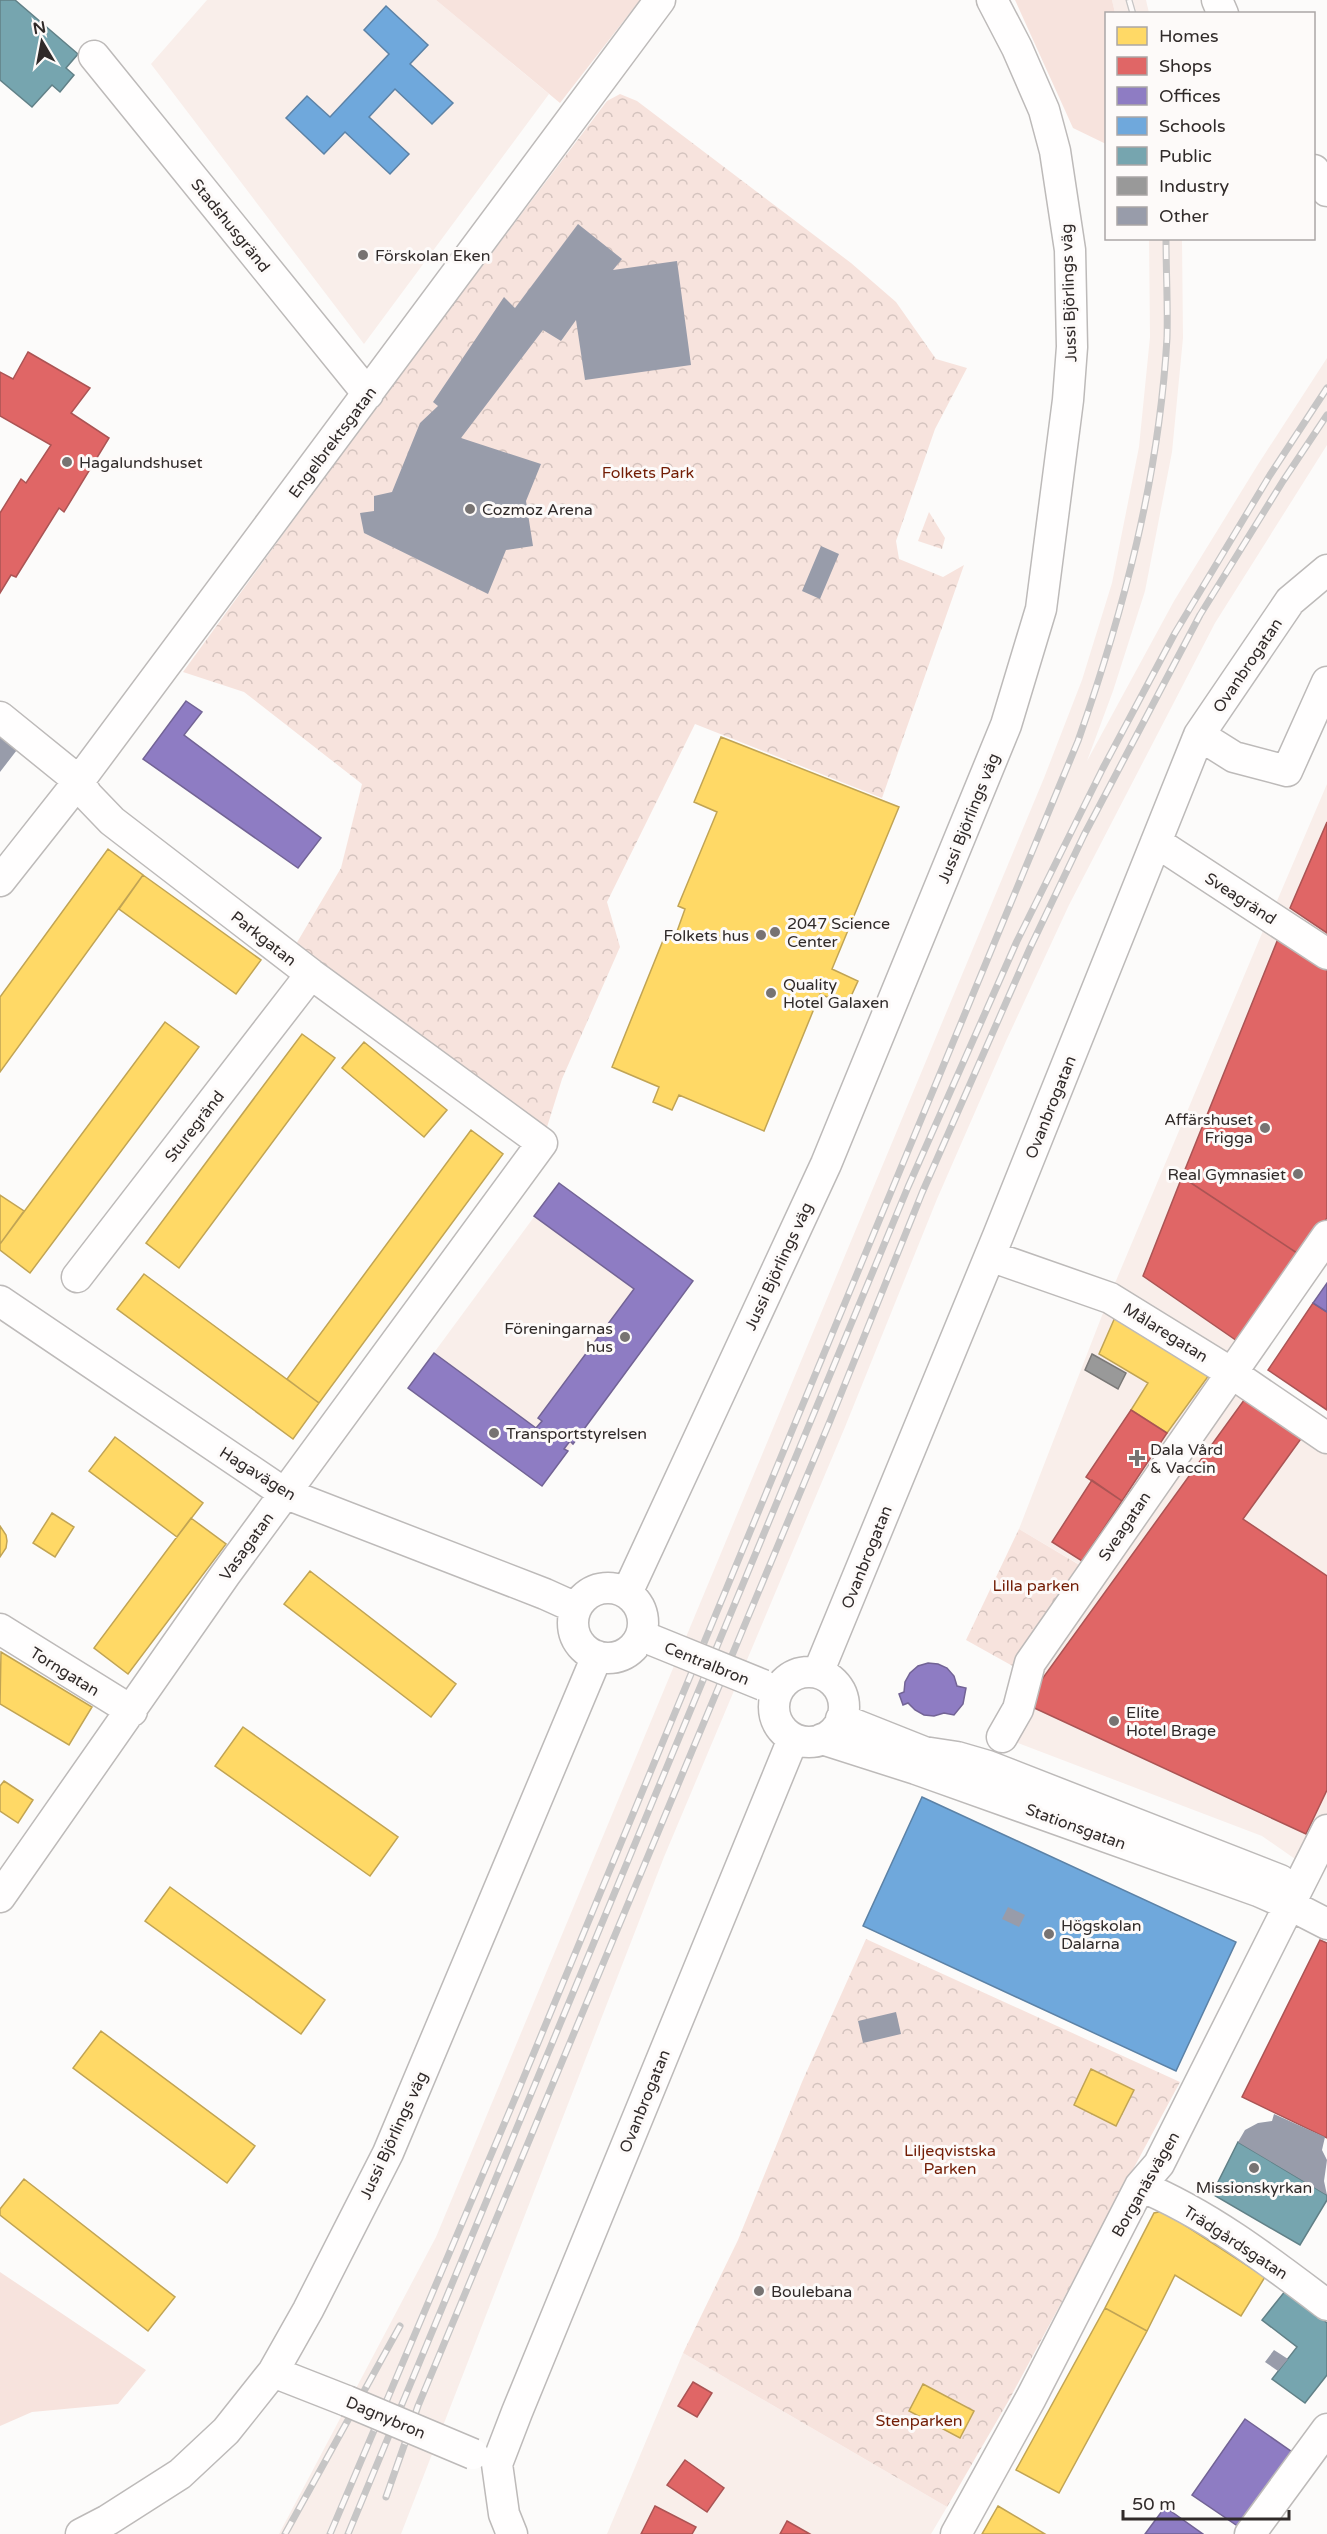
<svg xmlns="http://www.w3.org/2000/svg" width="1327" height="2534" viewBox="0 0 1327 2534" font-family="'Varela Round',sans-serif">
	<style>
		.built { fill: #f9eeea }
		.green { fill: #f7e3dd }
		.forest { fill: url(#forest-crowns) }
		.homes { fill: #ffd966; stroke: #c1a454; stroke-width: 1.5 }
		.shops { fill: #e06666; stroke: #ab5454; stroke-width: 1.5 }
		.offices { fill: #8e7cc3; stroke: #726395; stroke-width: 1.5 }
		.schools { fill: #6fa8dc; stroke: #5c82a6; stroke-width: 1.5 }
		.public { fill: #76a5af; stroke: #618087; stroke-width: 1.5 }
		.industry { fill: #999; stroke: #7a7877; stroke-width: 1.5 }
		.building { fill: #989caa }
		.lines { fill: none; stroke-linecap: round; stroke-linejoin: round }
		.minor-casing { stroke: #bdbab9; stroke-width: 33 }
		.minor { stroke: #fffefe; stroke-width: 30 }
		.rail-casing { stroke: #c6c5c5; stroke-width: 7 }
		.rail { stroke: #fdfaf9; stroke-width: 4.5; stroke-dasharray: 14; stroke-linecap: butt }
		.minor-bridge-casing { stroke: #bdbab9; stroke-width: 33; stroke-linecap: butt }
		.minor-bridge { stroke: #fffefe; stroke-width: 30 }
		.poi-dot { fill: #777372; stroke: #fdfaf9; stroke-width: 2 }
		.labels { text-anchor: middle; stroke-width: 6; stroke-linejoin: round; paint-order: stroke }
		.street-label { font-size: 16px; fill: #302a29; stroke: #fdfaf9 }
		.poi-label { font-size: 16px; fill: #302a29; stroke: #fdfaf9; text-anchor: start }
		.park-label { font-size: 16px; fill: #721d05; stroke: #fdfaf9 }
	</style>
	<defs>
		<pattern id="forest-crowns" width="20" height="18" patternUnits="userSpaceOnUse" patternTransform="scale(1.5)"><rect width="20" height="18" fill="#f7e3dd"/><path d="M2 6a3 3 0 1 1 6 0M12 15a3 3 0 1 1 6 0" fill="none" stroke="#d4c3be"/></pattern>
	</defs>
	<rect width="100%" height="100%" fill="#fcfbfa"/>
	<path class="built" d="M207,0H436L549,94L364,344L151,64Z
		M1112,0H1146L1149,13H1115Z
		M1149,239H1182L1183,338L1172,452L1145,591L1113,691L1087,761L1174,601L1257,466L1327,358V445L1215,623L1069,905L1006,1041L937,1199L845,1427L664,1857L401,2534H279L436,2237L1044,778L1082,680L1112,583L1139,447L1150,337Z
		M1327,784V952L1271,915Z
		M1268,919L1327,956V1236L1230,1372L1327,1438V1830L1308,1868L1262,1836L1002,1737L1092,1572L1019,1529L1110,1295Z
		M559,1183L693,1281L542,1486L408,1388Z
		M683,2353L947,2507L931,2534H607Z"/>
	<path class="green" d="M436,0H640L560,103Z
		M1015,0H1112L1115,13L1106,14V144L1073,128Z
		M0,2272L146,2370L118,2404L32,2412L0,2426Z"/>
	<path class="forest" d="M620,94L637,101L851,263L896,302L936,359L967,368L935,429L896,541L899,559L943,577L964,565L882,798L695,724L607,902L620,947L562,1079L542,1143L289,956L341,868L362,784L244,692L183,672L374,409L607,101Z
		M929,512L945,538L942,549L918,541Z
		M1019,1529L1093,1573L1025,1673L966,1640Z
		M866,1939L1180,2082L1009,2400L947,2507L683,2353L738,2240L802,2082Z"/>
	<path class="homes" d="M721,737L899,807L832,969L858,981L847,1005L820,994L764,1131L679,1095L672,1110L653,1102L659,1087L612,1067L666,933L675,937L685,909L678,906L717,812L694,802Z
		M108,849L143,875L0,1072V997Z
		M143,875L261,960L236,994L119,909Z
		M165,1022L199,1047L30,1273L0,1250V1244Z
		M302,1034L335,1058L179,1268L146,1243Z
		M364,1042L447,1110L424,1137L342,1068Z
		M471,1130L503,1154L319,1403L287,1379Z
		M0,1195L24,1211L0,1244Z
		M144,1274L319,1403L293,1439L117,1309Z
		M1116,1315L1212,1371L1167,1433L1131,1410L1148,1383L1099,1354Z
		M115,1437L203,1503L177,1537L89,1471Z
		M52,1513L74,1527L55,1557L33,1543Z
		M191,1518L226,1544L128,1674L94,1648Z
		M0,1526L6,1535L7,1541L6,1548L0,1557Z
		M310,1571L456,1684L431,1717L284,1604Z
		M1,1652L92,1707L69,1745L0,1704Z
		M243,1727L398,1837L370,1876L215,1766Z
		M4,1781L33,1800L18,1823L0,1811V1786Z
		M170,1887L325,2000L301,2034L145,1921Z
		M101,2031L255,2146L227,2183L73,2068Z
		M1091,2069L1134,2090L1116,2126L1074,2105Z
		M24,2179L175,2297L148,2331L0,2215V2209Z
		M1163,2211L1265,2277L1241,2316L1175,2275L1147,2331L1105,2308L1154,2213Z
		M1105,2308L1147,2331L1059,2493L1016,2470Z
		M923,2384L974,2411L960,2438L909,2411Z
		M998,2506L1045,2534H982Z"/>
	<path class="shops" d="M28,352L90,388L71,413L109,438L64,512L59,508L16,577L11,575L0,593V513L21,479L26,483L51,445L0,416V372L13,379Z
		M1327,822V933L1290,908Z
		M1282,929L1327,959V1218L1300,1255L1182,1177Z
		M1182,1177L1300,1255L1240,1343L1143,1276Z
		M1313,1303L1327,1312V1410L1268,1370Z
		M1247,1396L1303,1436L1243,1519L1327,1576V1790L1306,1834L1030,1706L1032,1693Z
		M1131,1410L1167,1433L1122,1501L1086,1477Z
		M1092,1480L1122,1501L1082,1561L1052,1542Z
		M1320,1940L1327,1943V2138L1242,2097Z
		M693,2382L712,2393L697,2417L678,2406Z
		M685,2460L724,2488L707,2512L667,2485Z
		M655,2506L696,2527L692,2534H641Z
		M787,2521L810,2534H780Z"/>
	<path class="offices" d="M186,701L202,712L184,735L321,838L298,868L143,759Z
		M559,1183L693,1281L573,1444L570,1441L564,1449L568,1451L542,1486L408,1388L434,1353L536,1428L542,1421L538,1418L634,1289L534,1216Z
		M1327,1283V1312L1313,1303Z
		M928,1663L938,1664L947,1668L954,1676L957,1686L966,1688L963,1704L954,1715L944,1713L934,1716L924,1715L915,1710L908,1703L903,1705L899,1694L904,1692L905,1682L910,1673L918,1666Z
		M1245,2419L1295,2454L1242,2529L1192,2495Z
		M1165,2507L1203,2534H1145Z"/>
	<path class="schools" d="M386,6L428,45L410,64L453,103L432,124L395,89L369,117L409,154L390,174L345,132L324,154L286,118L307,96L330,117L389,54L364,30Z
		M922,1797L1236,1942L1176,2071L863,1926Z"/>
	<path class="public" d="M0,0H15L78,54L66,68L74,75L60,92L52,85L32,107L0,80Z
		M1238,2142L1327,2195V2200L1300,2245L1212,2194Z
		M1286,2290L1327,2323V2375L1305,2403L1272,2379L1297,2347L1262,2320Z"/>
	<path class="industry" d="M1092,1354L1126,1373L1118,1389L1085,1370Z"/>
	<path class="building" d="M578,224L622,259L613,270L677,261L691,365L585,380L576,320L561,341L543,330L461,438L541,464L526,501L533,546L506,550L488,594L364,533L360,513L374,511V496L392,492L420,423L438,406L433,402L504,297L515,308Z
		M821,546L839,554L820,599L802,591Z
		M0,732L20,746L0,772Z
		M1008,1907L1025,1915L1019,1927L1002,1919Z
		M896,2012L901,2034L863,2043L858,2021Z
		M1274,2114L1325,2137L1322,2150L1327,2160L1324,2181L1327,2195L1238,2142L1245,2130L1258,2123L1272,2121Z
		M1274,2350L1288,2359L1278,2371L1265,2362Z"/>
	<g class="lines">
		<defs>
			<path id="minor" d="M1217,0L1223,14
				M94,56L368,394
				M1314,170L1327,191
				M0,717L79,781L87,795L112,821L311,974L542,1143L225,1575L0,1897
				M1199,735L1234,757L1287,771L1327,682
				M1156,842L1327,954
				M0,881L79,781L660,0
				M990,1256L1110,1298L1230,1372L1327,1438
				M77,1277L311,974
				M0,1301L284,1493L545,1594L576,1608
				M573 1623a35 35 0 1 1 70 0a35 35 0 1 1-70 0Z
				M627,1593L826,1164L1006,725L1041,609L1068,400L1072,347L1070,250L1055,151L1044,110L1017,48L992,0
				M0,1629L132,1711
				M774 1707a35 35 0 1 1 70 0a35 35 0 1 1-70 0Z
				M818,1673L998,1236L1199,735L1290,601L1327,570
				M841,1719L924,1752L957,1757L988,1766L1280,1880
				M1002,1737L1018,1709L1030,1663L1327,1236
				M822,1739L916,1769L1258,1891L1290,1905L1327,1924
				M1140,2186C1208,2214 1269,2261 1327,2305
				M273,2372L347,2401
				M81,2534L108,2520L180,2474L226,2431L273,2372L308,2310L388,2153L597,1656
				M512,2534L504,2514L497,2464L517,2412L793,1739
				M956,2534L1031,2398L1140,2186L1159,2164L1327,1830
				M1250,2534L1327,2429"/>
		</defs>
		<use href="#minor" class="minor-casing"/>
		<use href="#minor" class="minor"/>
		<defs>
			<path id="rail" d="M1129,0L1133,14
				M386,2497L418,2406L830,1421L922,1193L1030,948L1084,835L1200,615L1283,481L1327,415
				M285,2534L400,2326
				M330,2534L516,2096L1078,741C1124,610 1159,477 1167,338C1168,305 1166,272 1166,238
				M348,2534L908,1187L1017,941L1103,768L1175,633L1270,475L1327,388"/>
		</defs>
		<use href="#rail" class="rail-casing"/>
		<use href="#rail" class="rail"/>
		<defs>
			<path id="minor-bridge" d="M652,1640L763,1685
				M347,2401L473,2454"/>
		</defs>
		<use href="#minor-bridge" class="minor-bridge-casing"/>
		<use href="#minor-bridge" class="minor-bridge"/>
	</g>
	<g class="poi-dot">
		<circle cx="363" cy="255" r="6"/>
		<circle cx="67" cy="462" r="6"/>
		<circle cx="470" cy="509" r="6"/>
		<circle cx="775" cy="932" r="6"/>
		<circle cx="761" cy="935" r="6"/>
		<circle cx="771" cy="993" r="6"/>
		<circle cx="1265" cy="1128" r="6"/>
		<circle cx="1298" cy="1174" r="6"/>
		<circle cx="625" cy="1337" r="6"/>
		<circle cx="494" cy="1433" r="6"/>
		<path d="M1134 1449h6v6h6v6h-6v6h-6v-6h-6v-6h6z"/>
		<circle cx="1114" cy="1721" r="6"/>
		<circle cx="1049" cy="1934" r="6"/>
		<circle cx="1254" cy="2168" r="6"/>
		<circle cx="759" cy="2291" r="6"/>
	</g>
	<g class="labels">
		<g class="street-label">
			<text transform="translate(231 225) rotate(51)" y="6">Stadshusgränd</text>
			<text transform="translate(1068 293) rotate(-92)" y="6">Jussi Björlings väg</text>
			<text transform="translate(332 442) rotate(-53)" y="6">Engelbrektsgatan</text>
			<text transform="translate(1247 665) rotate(-56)" y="6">Ovanbrogatan</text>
			<text transform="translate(968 818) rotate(-68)" y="6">Jussi Björlings väg</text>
			<text transform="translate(1241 898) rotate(33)" y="6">Sveagränd</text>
			<text transform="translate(264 938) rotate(38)" y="6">Parkgatan</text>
			<text transform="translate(1050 1107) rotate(-68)" y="6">Ovanbrogatan</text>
			<text transform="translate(194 1126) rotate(-52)" y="6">Sturegränd</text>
			<text transform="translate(778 1266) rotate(-65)" y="6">Jussi Björlings väg</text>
			<text transform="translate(1166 1332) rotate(32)" y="6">Målaregatan</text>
			<text transform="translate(258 1473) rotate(32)" y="6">Hagavägen</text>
			<text transform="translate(1124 1526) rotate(-56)" y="6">Sveagatan</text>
			<text transform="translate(246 1546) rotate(-54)" y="6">Vasagatan</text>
			<text transform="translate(866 1557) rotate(-68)" y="6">Ovanbrogatan</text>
			<text transform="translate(707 1663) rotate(22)" y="6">Centralbron</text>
			<text transform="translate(65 1671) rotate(32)" y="6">Torngatan</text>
			<text transform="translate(1076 1826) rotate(20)" y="6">Stationsgatan</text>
			<text transform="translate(644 2101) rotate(-68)" y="6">Ovanbrogatan</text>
			<text transform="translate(393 2135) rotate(-65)" y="6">Jussi Björlings väg</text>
			<text transform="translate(1145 2184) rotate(-60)" y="6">Borganäsvägen</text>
			<text transform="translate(1236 2242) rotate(33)" y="6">Trädgårdsgatan</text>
			<text transform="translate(386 2417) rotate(23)" y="6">Dagnybron</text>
		</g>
		<g class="poi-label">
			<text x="375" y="261">Förskolan Eken</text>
			<text x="79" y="468">Hagalundshuset</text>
			<text x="482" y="515">Cozmoz Arena</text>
			<text x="787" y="929">2047 Science<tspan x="787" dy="18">Center</tspan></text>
			<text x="749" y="941" text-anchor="end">Folkets hus</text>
			<text x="783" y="990">Quality<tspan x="783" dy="18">Hotel Galaxen</tspan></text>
			<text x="1253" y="1125" text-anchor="end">Affärshuset<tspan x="1253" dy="18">Frigga</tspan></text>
			<text x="1286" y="1180" text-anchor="end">Real Gymnasiet</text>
			<text x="613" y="1334" text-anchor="end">Föreningarnas<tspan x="613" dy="18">hus</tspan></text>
			<text x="506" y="1439">Transportstyrelsen</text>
			<text x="1150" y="1455">Dala Vård<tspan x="1150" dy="18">&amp; Vaccin</tspan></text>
			<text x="1126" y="1718">Elite<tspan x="1126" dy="18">Hotel Brage</tspan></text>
			<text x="1061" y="1931">Högskolan<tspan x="1061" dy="18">Dalarna</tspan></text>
			<text x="1254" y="2193" text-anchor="middle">Missionskyrkan</text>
			<text x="771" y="2297">Boulebana</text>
		</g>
		<g class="park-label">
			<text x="648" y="478">Folkets Park</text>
			<text x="1036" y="1591">Lilla parken</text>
			<text x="950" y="2156">Liljeqvistska<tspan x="950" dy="18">Parken</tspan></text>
			<text x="919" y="2426">Stenparken</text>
		</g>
	</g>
	<rect x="1105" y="12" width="210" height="228" fill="#fdfaf9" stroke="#aba7a6" stroke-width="1.5"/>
	<rect x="1117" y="27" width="30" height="18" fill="#ffd966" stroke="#aba7a6" stroke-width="1.5"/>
	<text x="1159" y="42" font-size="18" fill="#302a29">Homes</text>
	<rect x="1117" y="57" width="30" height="18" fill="#e06666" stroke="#aba7a6" stroke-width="1.5"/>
	<text x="1159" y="72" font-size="18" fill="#302a29">Shops</text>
	<rect x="1117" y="87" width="30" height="18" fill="#8e7cc3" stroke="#aba7a6" stroke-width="1.5"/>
	<text x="1159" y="102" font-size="18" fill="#302a29">Offices</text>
	<rect x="1117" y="117" width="30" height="18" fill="#6fa8dc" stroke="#aba7a6" stroke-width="1.5"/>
	<text x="1159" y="132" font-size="18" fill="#302a29">Schools</text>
	<rect x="1117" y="147" width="30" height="18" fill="#76a5af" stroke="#aba7a6" stroke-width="1.5"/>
	<text x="1159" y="162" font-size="18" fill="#302a29">Public</text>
	<rect x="1117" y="177" width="30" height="18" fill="#999999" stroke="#aba7a6" stroke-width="1.5"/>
	<text x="1159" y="192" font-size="18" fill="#302a29">Industry</text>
	<rect x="1117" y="207" width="30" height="18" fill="#989caa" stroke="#aba7a6" stroke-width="1.5"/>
	<text x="1159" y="222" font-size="18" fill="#302a29">Other</text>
	<g transform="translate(42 42) rotate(350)" stroke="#fdfaf9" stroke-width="4.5" paint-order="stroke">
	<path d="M0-4.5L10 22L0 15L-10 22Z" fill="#302a29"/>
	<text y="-9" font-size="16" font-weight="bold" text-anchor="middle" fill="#302a29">N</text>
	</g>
	<path d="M1123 2510v9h166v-9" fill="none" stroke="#302a29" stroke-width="3"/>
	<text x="1132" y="2510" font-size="18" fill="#302a29" stroke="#fdfaf9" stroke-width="4.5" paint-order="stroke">50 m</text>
</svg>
